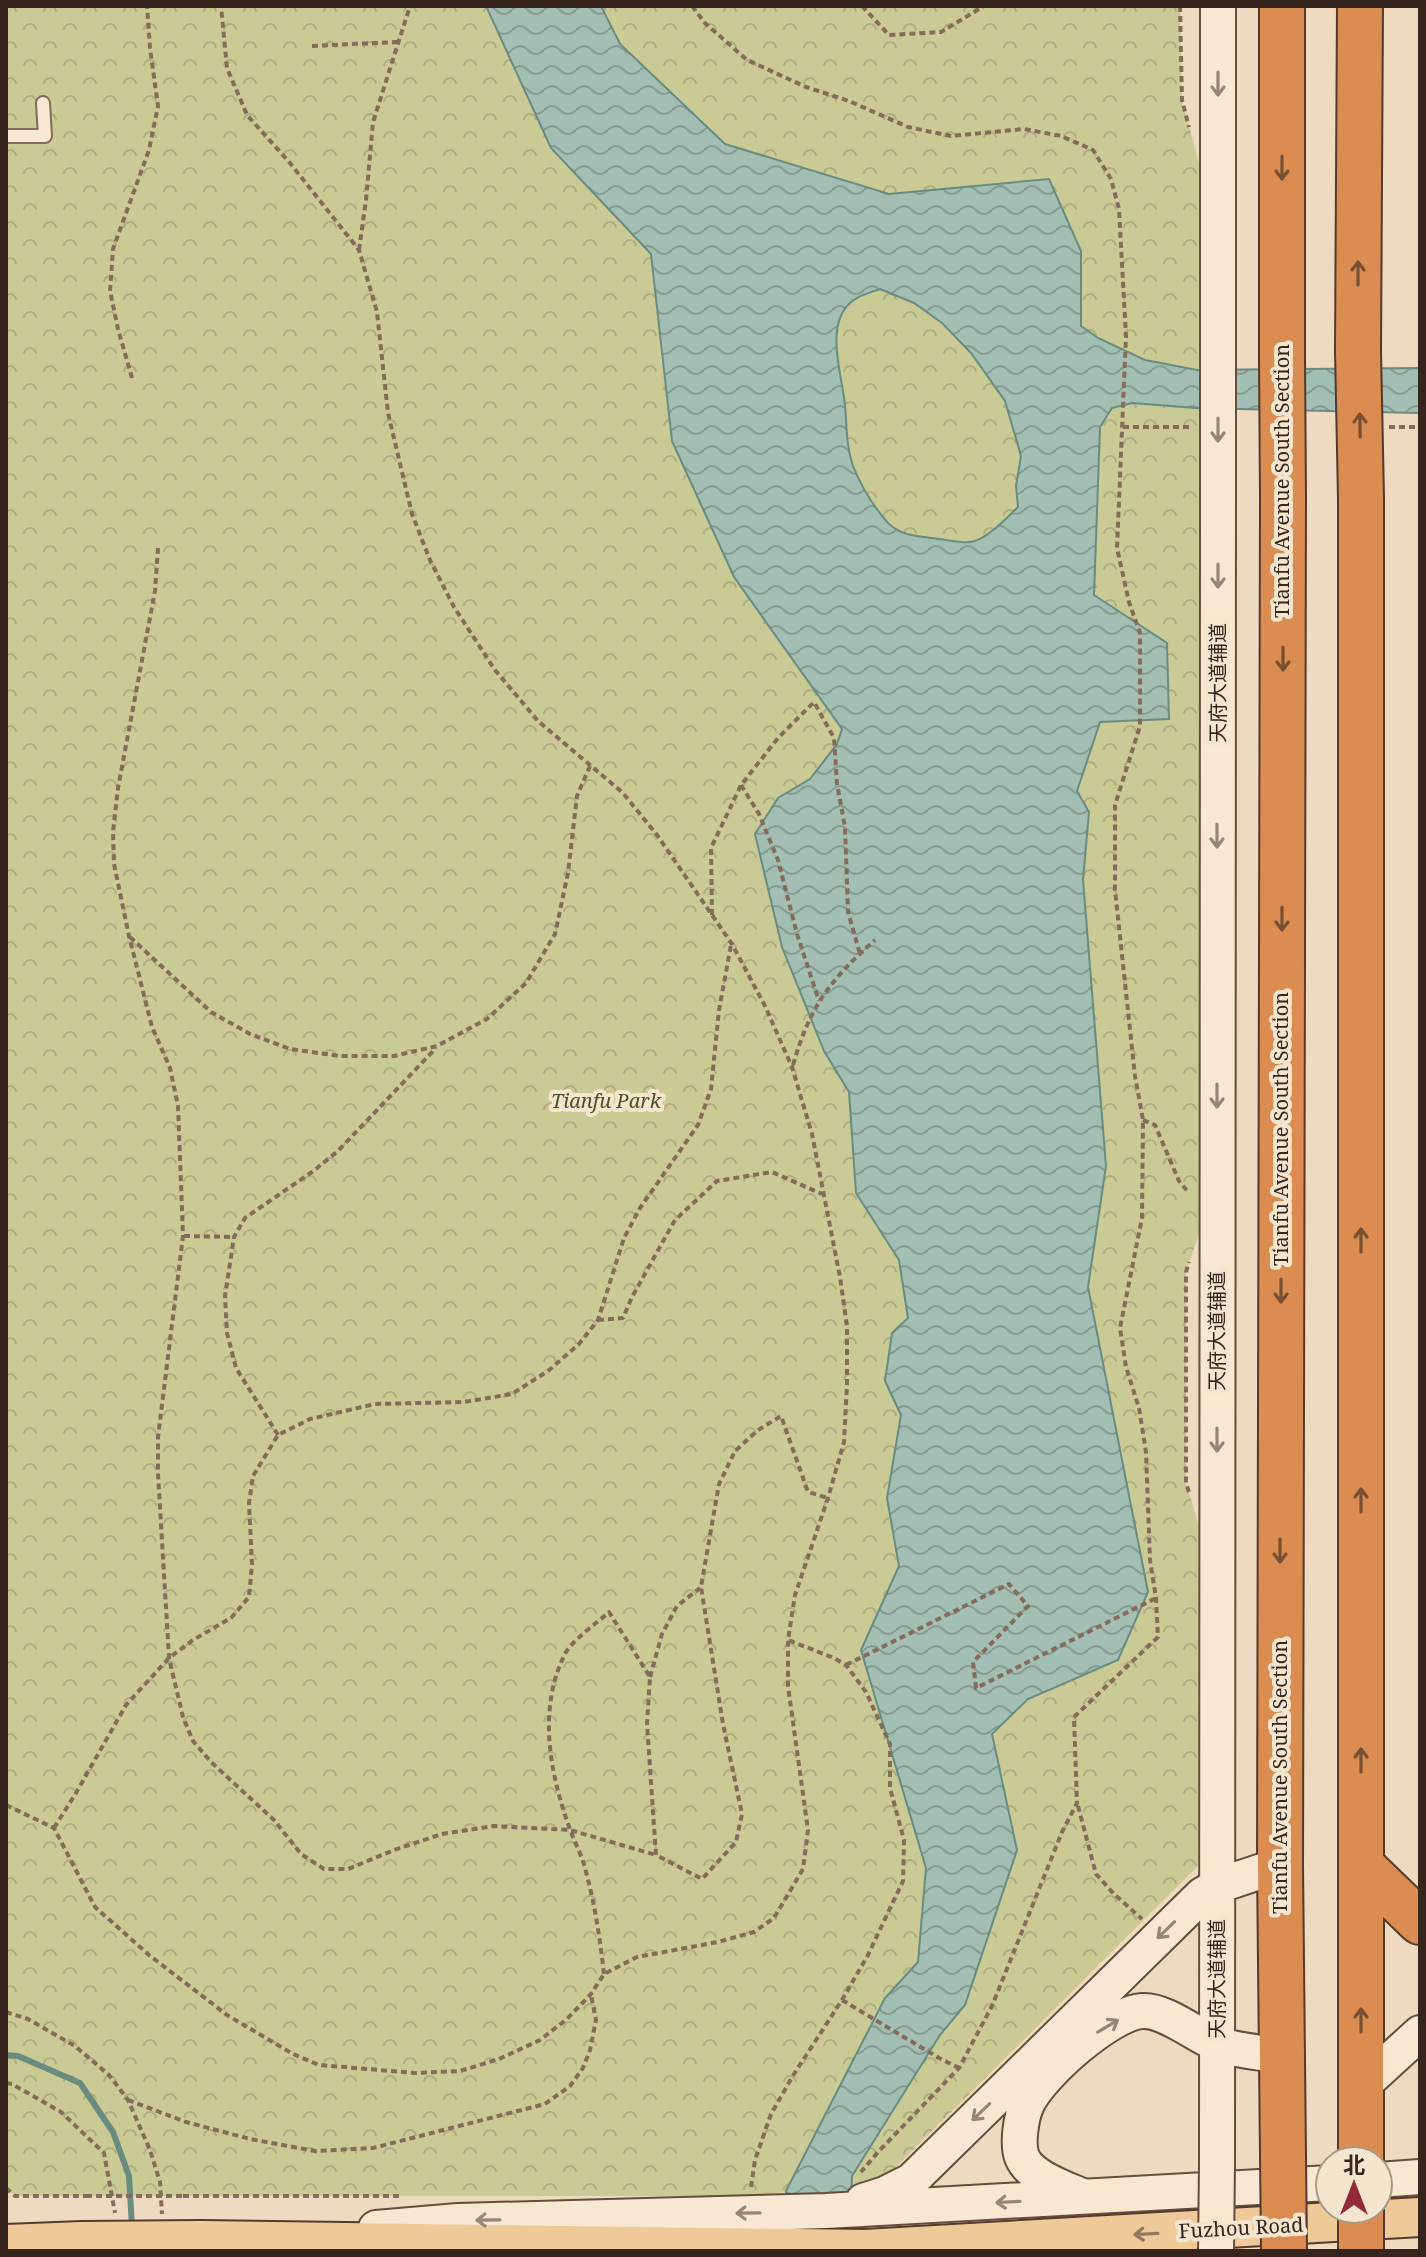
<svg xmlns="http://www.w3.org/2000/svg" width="1426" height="2257" viewBox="0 0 1426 2257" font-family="'Noto Serif','Noto Sans SC',serif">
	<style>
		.park { fill: url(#park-crowns) }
		.water { fill: url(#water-waves); stroke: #6a8c80; stroke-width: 2; fill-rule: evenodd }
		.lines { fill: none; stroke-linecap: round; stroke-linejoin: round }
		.stream { stroke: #6a8c80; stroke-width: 6 }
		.lane-casing { stroke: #856b59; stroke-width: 16 }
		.secondary-casing { stroke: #674c3c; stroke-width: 38 }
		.primary-casing { stroke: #533a2d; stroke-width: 42 }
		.highway-casing { stroke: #533a2d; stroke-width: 48 }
		.path { stroke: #856b59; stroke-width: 4; stroke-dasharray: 6 4; stroke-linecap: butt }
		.lane { stroke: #f8e8d3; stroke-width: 12 }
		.secondary { stroke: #f8e8d3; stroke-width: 34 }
		.primary { stroke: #f0c998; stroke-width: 38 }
		.highway { stroke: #db8d51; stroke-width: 44 }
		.secondary-bridge-casing { stroke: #674c3c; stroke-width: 38; stroke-linecap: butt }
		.primary-bridge-casing { stroke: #533a2d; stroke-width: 42; stroke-linecap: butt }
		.highway-bridge-casing { stroke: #533a2d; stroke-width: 48; stroke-linecap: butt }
		.path-bridge { stroke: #856b59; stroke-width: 4; stroke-dasharray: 6 4; stroke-linecap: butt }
		.secondary-bridge { stroke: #f8e8d3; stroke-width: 34 }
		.primary-bridge { stroke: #f0c998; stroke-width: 38 }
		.highway-bridge { stroke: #db8d51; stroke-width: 44 }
		.oneway { stroke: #968678 }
		.oneway2 { stroke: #774f32 }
		.oneway3 { stroke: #92775a }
		.labels { text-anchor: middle; stroke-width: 8; stroke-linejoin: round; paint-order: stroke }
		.street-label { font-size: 20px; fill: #35251d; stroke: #f4e5cf }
		.park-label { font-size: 20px; font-style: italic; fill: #4b5124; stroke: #f4e5cf }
	</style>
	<defs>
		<pattern id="park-crowns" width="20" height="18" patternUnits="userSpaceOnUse" patternTransform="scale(2)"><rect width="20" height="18" fill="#caca95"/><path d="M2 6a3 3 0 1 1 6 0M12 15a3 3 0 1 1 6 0" fill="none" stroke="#aead80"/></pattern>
		<pattern id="water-waves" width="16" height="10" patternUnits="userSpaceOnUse" patternTransform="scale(2)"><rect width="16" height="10" fill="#a3bfb3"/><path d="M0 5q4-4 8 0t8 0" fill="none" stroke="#869b91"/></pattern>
	</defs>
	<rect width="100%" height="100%" fill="#eddac0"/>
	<path class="park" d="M6,6H1180L1182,100L1201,170L1206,1214L1186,1272V1483L1206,1549L1203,1861L881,2182L750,2196H15L6,2188Z"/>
	<path class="water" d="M486,6H601L620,44L725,144L889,194L1049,179L1081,251V326L1098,338L1145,360L1197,370L1420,368V413L1196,408L1132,403L1112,408L1100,427L1094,595L1167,643L1169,719L1100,722L1077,791L1089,812L1083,880L1106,1166L1088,1287L1148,1592L1118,1660L1028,1699L992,1734L1017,1850L965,2005L940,2035L852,2176L849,2251H788L786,2191L885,1998L918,1962L926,1868L861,1650L899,1566L887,1498L901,1415L885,1381L892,1333L908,1318L899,1260L856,1193L849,1092L824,1051L782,947L755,834L778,798L810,779L837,744L842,729L734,577L672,441L651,254L551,148ZM880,289L914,303L942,323L971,353L1005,401L1021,456L1016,486L1018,507C1007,518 985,541 970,542C960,543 949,540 939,539C921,536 902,537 888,523C874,507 861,486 853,466C846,446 847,426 845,406C843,378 825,329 848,305C856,296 869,293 880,289Z"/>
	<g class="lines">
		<path class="stream" d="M6,2055L18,2056L80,2083L113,2132L129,2176L132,2227"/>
		<defs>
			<path id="lane" d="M6,136H45L43,103"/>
			<path id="secondary" d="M1218,6V362
				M1361,2087L1420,2033
				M1217,2164L1218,498
				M1378,2180L1420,2177
				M1082,2196C1064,2188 1030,2177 1022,2157C1017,2144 1021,2117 1027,2104C1040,2075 1111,2012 1143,2011C1165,2010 1194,2034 1215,2043C1235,2051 1260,2052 1281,2056
				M863,2201L885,2194L911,2181L1202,1895L1217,1886L1280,1865
				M376,2228L458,2221L826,2211L1330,2183"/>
			<path id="primary" d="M201,2240L865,2249L1420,2217
				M6,2244L82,2241"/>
			<path id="highway" d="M1358,351L1360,6
				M1282,359V6
				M1283,497L1280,1865L1283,2156
				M1361,499V2161
				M1361,1865L1420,1922"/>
		</defs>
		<use href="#lane" class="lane-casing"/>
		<use href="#secondary" class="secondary-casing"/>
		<use href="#primary" class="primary-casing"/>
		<use href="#highway" class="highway-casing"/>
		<path class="path" d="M692,6L705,23L747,60L806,87L849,101L908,127L951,136L1024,129L1061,136L1093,150L1111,179L1119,209L1126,336L1117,548L1129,602L1140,633V726L1115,805V890L1135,1076L1143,1120L1142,1218L1120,1328L1126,1367L1139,1408L1146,1452L1150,1560L1156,1598L1158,1637L1074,1717L1077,1803L1062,1832L992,2006L959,2068L879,2151L861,2172
			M862,6L889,35L941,32L984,6
			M1180,6L1182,100L1189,127
			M312,46L397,42
			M359,250L366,200L373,122L410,6
			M132,378L118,329L110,291L113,249L149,150L158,106L150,48L147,6
			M1123,427H1192
			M1389,427H1420
			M158,548L155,591L118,788L113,832L114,864L129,936L152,1027L170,1068L178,1106L183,1236L158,1437V1474L169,1658L183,1717L193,1741L211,1762L274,1820L301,1854L324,1869H348L394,1850L442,1834L494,1826L570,1830L656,1855
			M741,785L759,814L778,860L797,934L819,1001
			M712,915L711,848L741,785L778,738L814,702L834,738L837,784L845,827L848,912L860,954
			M130,937L211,1012L250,1034L290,1049L340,1056H394L437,1046L487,1019L526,983L555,934L568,873L577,796L590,766
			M793,1065C810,1006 830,980 875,940
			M1143,1120L1155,1125L1179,1181L1189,1193
			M184,1236L234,1237
			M598,1320L623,1318L632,1297L675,1220L717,1181L772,1172L822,1194
			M278,1435L236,1368L227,1333L225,1296L234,1237L245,1218L312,1172L338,1151L436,1048
			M1189,1492L1186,1483V1272L1189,1262
			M846,1665L1009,1584L1028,1606L973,1662L976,1688L1156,1598
			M650,1677L662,1634L677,1606L700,1588
			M6,1805L54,1828L95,1907L149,1955L227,2015L293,2054L319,2065L415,2073L460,2071L499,2059L540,2040L567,2019L591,1994L604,1974L637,1957L718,1942L754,1932L774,1918L803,1869L808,1830L788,1686V1640L795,1595L828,1498L844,1442L847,1384V1326L840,1277L812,1134L792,1067L765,1006L732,944L657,835L623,793L538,721L495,670L454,607L430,560L412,514L388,413L377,312L359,250L290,163L247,115L227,68L221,6
			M1078,1806L1096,1874L1114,1894L1142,1919
			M54,1828L76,1793L126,1705L169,1658L193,1640L231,1618L249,1597L252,1564L249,1503L253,1476L278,1435L310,1419L375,1404L464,1402L512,1394L548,1371L579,1344L598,1320L624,1238L640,1208L698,1125L711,1089L719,1010L731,945
			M604,1974C600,1939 595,1905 586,1872C583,1858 576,1845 571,1832C550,1776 537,1709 565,1654C571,1641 597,1623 609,1612L650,1677L647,1724L656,1855L702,1879L736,1842L742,1814L723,1724L701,1587L719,1484L735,1451L758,1430L781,1416L808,1492L828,1498
			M842,2000L939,2058L959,2068
			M6,2012L28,2019L75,2046L109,2075L128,2100L150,2150L160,2182L162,2214
			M6,2083L12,2084L61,2112L104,2153L115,2213
			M128,2100L186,2122L250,2139L315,2151L373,2148L545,2104L570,2086L583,2068L590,2050L596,2020L591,1995
			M751,2187L755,2160L771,2114L794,2074L842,2000L868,1955L903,1881L904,1840L890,1788V1744L866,1692L846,1665L834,1658L788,1640
			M6,2188L15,2196H86
			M183,2196H399"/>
		<use href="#lane" class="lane"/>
		<use href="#secondary" class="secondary"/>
		<use href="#primary" class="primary"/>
		<use href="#highway" class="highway"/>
		<defs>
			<path id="secondary-bridge" d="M1218,362V498
				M1216,2251L1217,2164"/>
			<path id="primary-bridge" d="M82,2241L201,2240"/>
			<path id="highway-bridge" d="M1358,351L1361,499
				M1282,359L1283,497
				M1283,2156L1284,2251
				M1361,2209V2251"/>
		</defs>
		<use href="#secondary-bridge" class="secondary-bridge-casing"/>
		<use href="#primary-bridge" class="primary-bridge-casing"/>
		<use href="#highway-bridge" class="highway-bridge-casing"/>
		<path class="path-bridge" d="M86,2196H183"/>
		<use href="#secondary-bridge" class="secondary-bridge"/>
		<use href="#primary-bridge" class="primary-bridge"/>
		<use href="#highway-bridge" class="highway-bridge"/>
	</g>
	<defs><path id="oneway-shaft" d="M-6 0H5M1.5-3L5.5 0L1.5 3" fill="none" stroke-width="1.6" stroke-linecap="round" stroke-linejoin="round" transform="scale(2)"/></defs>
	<g class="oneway">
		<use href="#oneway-shaft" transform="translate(1218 84) rotate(90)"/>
		<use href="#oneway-shaft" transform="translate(1218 430) rotate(90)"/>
		<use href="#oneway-shaft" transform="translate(1218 576) rotate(90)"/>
		<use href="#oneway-shaft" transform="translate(1217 836) rotate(90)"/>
		<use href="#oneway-shaft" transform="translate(1217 1096) rotate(90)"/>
		<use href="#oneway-shaft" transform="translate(1217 1440) rotate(90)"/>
		<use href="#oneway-shaft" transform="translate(1166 1930) rotate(136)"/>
		<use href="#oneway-shaft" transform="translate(1108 2026) rotate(-31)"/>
		<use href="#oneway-shaft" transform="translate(981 2112) rotate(136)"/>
		<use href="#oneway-shaft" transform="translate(1008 2202) rotate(177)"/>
		<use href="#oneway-shaft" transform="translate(748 2213) rotate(179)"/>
		<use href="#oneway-shaft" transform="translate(488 2220) rotate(179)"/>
	</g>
	<g class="oneway2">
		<use href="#oneway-shaft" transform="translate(1282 168) rotate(90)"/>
		<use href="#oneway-shaft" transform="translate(1358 273) rotate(-90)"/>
		<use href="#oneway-shaft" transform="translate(1360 425) rotate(-91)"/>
		<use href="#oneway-shaft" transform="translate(1283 659) rotate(90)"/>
		<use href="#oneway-shaft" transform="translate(1282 919) rotate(90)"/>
		<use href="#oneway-shaft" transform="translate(1361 1240) rotate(-90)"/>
		<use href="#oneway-shaft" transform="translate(1281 1291) rotate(90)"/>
		<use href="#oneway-shaft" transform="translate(1361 1500) rotate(-90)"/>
		<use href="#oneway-shaft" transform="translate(1280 1551) rotate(90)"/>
		<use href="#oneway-shaft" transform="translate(1361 1760) rotate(-90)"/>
		<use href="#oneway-shaft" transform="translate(1361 2020) rotate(-90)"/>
	</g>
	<use class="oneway3" href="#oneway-shaft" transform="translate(1146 2234) rotate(177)"/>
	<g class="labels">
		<g class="street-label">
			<text transform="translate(1282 481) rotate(-90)" y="7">Tianfu Avenue South Section</text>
			<text transform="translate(1218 683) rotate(-90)" y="7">天府大道辅道</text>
			<text transform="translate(1281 1129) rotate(-90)" y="7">Tianfu Avenue South Section</text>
			<text transform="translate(1217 1331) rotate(-90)" y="7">天府大道辅道</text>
			<text transform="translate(1280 1777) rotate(-90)" y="7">Tianfu Avenue South Section</text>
			<text transform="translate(1217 1979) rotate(-90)" y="7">天府大道辅道</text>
			<text transform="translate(1241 2228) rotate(-3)" y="7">Fuzhou Road</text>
		</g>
		<g class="park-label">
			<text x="606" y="1108">Tianfu Park</text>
		</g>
	</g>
	<rect width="1426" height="2257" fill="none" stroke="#35251d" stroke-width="16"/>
	<g transform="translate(1354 2185)"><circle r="38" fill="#f4e5cf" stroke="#a89888" stroke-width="2"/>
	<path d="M0-6L14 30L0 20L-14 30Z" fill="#932a38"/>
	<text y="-12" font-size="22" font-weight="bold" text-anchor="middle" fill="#35251d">北</text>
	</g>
</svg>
